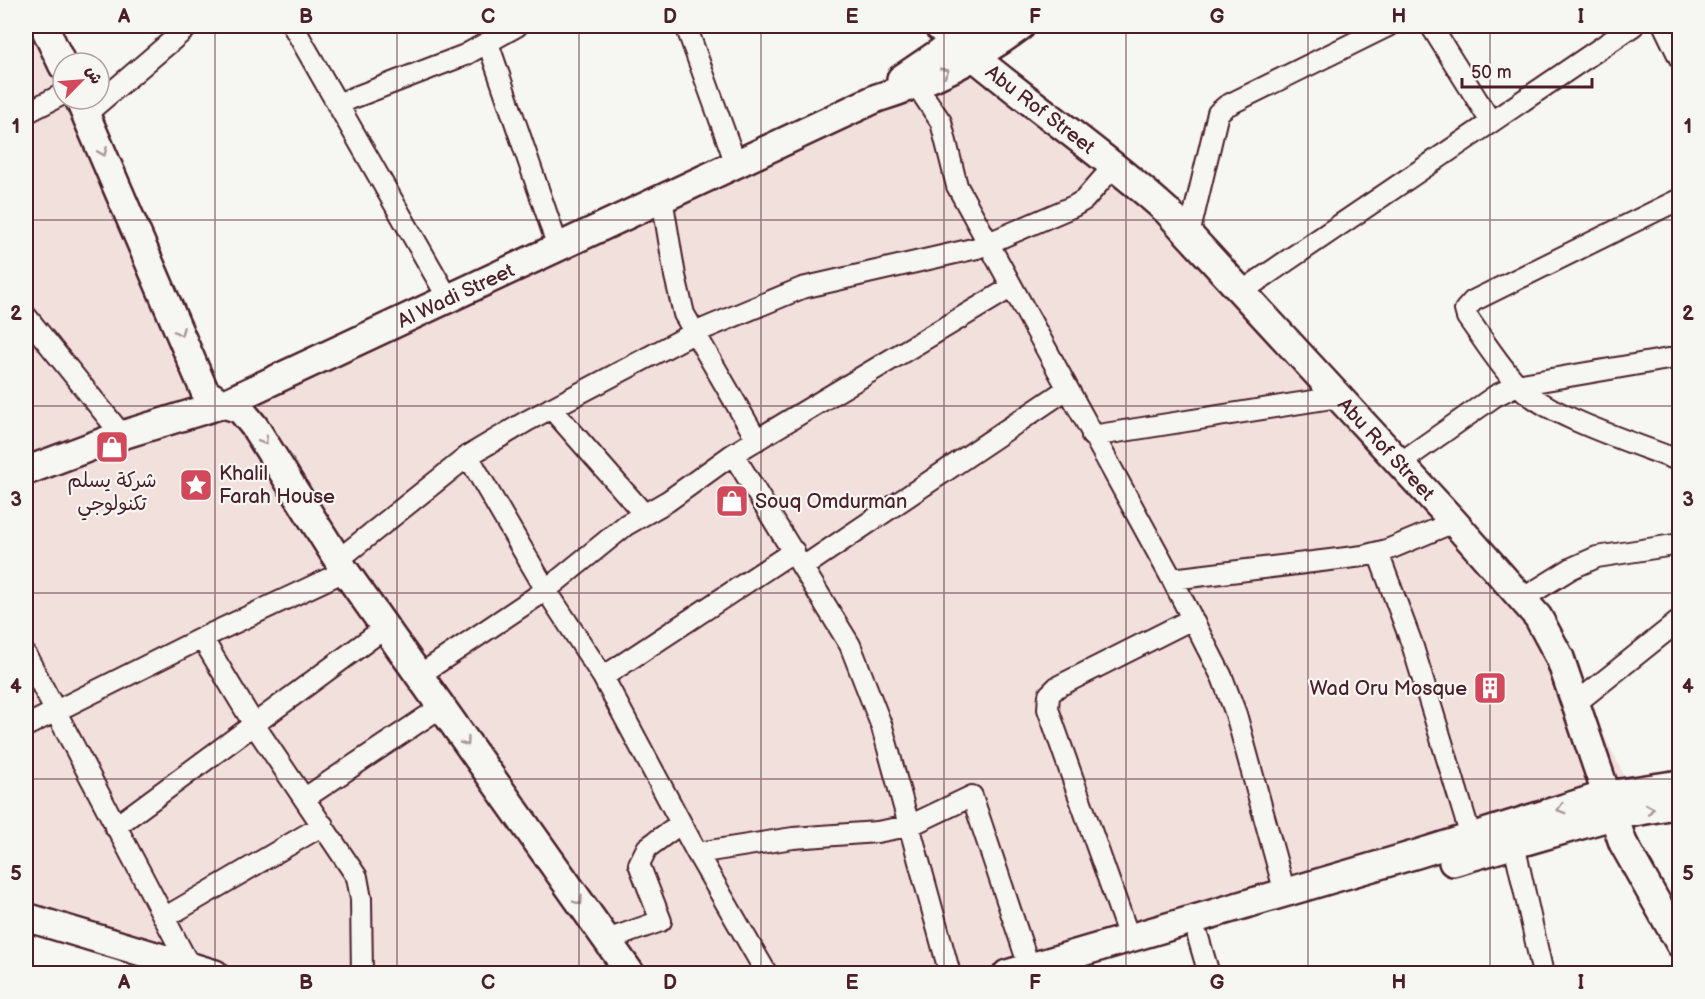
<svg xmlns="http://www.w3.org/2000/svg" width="1705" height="999" viewBox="0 0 1705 999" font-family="'Balsamiq Sans','Playpen Sans Arabic',sans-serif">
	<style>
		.built { fill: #f2e0dc }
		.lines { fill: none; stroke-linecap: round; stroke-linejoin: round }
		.street-casing { stroke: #4a1f2b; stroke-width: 24 }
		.secondary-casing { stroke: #4a1f2b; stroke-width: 32 }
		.street { stroke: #f6f6f2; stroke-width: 20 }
		.secondary { stroke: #f6f6f2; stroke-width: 27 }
		.oneway { stroke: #a99598 }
		.grid { fill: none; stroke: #4a1f2b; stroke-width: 1.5; stroke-opacity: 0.55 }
		.labels { text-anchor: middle; stroke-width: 4.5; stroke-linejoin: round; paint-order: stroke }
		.street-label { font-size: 20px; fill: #4a1f2b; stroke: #f6f6f2 }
		.poi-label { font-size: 20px; fill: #4a1f2b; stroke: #f6f6f2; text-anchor: start }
		.neatline { fill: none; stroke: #4a1f2b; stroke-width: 2 }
		.grid-label { font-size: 20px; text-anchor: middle; font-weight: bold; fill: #4a1f2b }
	</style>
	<rect width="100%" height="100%" fill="#f6f6f2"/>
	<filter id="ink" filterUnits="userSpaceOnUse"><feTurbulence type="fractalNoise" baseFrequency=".0167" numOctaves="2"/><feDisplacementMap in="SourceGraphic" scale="12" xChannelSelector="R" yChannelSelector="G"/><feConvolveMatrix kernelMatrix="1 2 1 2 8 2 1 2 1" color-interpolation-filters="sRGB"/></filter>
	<g filter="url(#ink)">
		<path class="built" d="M26,26H39L63,75V99H74L207,402L977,43L1537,600L1626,779L1042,973H197L26,915Z"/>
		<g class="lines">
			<defs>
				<path id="street" d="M293,26L448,298
					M686,26L736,164
					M1431,26L1491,122
					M1664,26L1680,59
					M488,43L558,247
					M917,86L941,122L957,186L1172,579L1222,677L1236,714L1285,893
					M337,104L465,55L517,26
					M26,113L63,94
					M86,114L189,26
					M662,198L675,276L684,314L757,440
					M1680,199L1473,301L1465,310L1467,317C1483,339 1498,364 1517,384C1546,416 1637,444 1680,461
					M1189,235L1218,113L1226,106L1388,26
					M1241,292L1633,26
					M26,316L122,435
					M551,408L644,514
					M1092,436L1338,397
					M733,454L850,645L882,727L950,974
					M468,456L546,590L603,677L697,853L767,974
					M1400,463L1495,396L1517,385L1680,357
					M1378,553L1412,644L1471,837
					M338,560L468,456L527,421L694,333L802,288L977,248L1074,206L1084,200L1113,167
					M803,567L1067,389
					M1172,579L1363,556L1387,550L1454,522
					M1522,599L1572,568L1597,557L1680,544
					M202,638L255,726L357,877L361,899L362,974
					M26,655L189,965
					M418,676L546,590L626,525L668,501L733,454L1012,287
					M603,677L794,551
					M1575,704L1680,620
					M26,726L202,638L345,571
					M305,798L441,707
					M115,827L386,627
					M1514,844L1543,974
					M697,853L793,838L877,832L909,826L972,796L1029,966
					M164,918L323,825
					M1198,937L1209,974
					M607,940L661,921L639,864L647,848L681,823
					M1130,940L1048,709L1049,695L1057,687L1192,619"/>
				<g id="secondary">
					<path d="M44,26L63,66"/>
					<path id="s1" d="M938,26C1011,92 1094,145 1167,211L1454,522L1538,617L1560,658L1623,843L1680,944"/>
					<path d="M901,79L942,51L990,26"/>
					<path d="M79,99L205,392L223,404L240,409L254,426L345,571L631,974"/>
					<path id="s2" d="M26,471L122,435L223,404L877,98C929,82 977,59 1021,26"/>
					<path d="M1453,862L1612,816L1680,804"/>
					<path d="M26,917L215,974"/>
					<path d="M1007,974L1417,854L1606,795L1680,784"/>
				</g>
			</defs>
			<use href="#street" class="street-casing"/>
			<use href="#secondary" class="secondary-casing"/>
			<use href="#street" class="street"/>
			<use href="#secondary" class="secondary"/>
		</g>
		<defs><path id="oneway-chevron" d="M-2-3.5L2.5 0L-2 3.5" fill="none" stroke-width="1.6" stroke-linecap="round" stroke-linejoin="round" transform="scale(1.5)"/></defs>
		<g class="oneway">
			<use href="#oneway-chevron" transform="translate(945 72) rotate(-26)"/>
			<use href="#oneway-chevron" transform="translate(103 152) rotate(67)"/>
			<use href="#oneway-chevron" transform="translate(180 332) rotate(67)"/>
			<use href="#oneway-chevron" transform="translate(264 441) rotate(58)"/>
			<use href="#oneway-chevron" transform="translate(466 742) rotate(55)"/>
			<use href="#oneway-chevron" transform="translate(1561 809) rotate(163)"/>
			<use href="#oneway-chevron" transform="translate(1650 809) rotate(-10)"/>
			<use href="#oneway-chevron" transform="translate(579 901) rotate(55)"/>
		</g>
	</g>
	<path class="grid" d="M215,26V974M397,26V974M579,26V974M761,26V974M944,26V974M1126,26V974M1308,26V974M1490,26V974M26,220H1680M26,406H1680M26,593H1680M26,779H1680"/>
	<defs>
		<symbol id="shop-square" viewBox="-11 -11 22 22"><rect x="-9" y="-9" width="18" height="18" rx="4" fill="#d1495b" stroke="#f6f6f2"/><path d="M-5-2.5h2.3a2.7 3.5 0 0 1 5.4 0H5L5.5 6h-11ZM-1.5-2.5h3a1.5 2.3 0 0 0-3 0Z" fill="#fff"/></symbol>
		<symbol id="sight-square" viewBox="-11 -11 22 22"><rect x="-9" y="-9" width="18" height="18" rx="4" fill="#d1495b" stroke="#f6f6f2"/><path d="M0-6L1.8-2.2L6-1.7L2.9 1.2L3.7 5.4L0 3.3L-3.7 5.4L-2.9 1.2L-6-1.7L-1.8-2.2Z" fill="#fff"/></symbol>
		<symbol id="building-square" viewBox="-11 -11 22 22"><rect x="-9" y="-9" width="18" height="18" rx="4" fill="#d1495b" stroke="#f6f6f2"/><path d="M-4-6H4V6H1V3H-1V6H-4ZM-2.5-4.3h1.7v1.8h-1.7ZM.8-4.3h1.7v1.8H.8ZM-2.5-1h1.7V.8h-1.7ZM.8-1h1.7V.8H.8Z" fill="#fff"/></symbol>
	</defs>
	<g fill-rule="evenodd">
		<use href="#shop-square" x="93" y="428" width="38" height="38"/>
		<use href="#sight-square" x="177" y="466" width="38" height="38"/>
		<use href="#shop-square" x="713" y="482" width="38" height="38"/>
		<use href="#building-square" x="1471" y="669" width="38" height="38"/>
	</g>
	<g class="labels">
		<g class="street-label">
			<text dy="7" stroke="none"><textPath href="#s1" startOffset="132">Abu Rof Street</textPath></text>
			<text dy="7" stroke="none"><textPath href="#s2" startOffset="465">Al Wadi Street</textPath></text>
			<text dy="7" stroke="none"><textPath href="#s1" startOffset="618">Abu Rof Street</textPath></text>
		</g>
		<g class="poi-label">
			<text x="219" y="480">Khalil<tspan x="219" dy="23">Farah House</tspan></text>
			<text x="112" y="487" text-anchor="middle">شركة يسلم<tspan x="112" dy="23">تكنولوجي</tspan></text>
			<text x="755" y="508">Souq Omdurman</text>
			<text x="1467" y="695" text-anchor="end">Wad Oru Mosque</text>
		</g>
	</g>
	<rect width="1705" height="999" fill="none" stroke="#f6f6f2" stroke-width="66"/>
	<g transform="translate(81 81) rotate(65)"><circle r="28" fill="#f6f6f2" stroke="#b1a0a2" stroke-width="1.5"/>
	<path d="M0-4.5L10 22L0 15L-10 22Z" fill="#d1495b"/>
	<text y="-9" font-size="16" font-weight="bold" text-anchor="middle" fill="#4a1f2b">ش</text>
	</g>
	<path d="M1462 78v9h130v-9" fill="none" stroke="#4a1f2b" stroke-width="3"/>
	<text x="1471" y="78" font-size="18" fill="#4a1f2b" stroke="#f6f6f2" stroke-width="4.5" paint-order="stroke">50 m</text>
	<rect x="33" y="33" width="1639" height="933" class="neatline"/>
	<g class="grid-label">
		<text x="124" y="23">A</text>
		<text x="306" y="23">B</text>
		<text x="488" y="23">C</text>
		<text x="670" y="23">D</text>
		<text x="852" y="23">E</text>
		<text x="1035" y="23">F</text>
		<text x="1217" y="23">G</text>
		<text x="1399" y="23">H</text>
		<text x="1581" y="23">I</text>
		<text x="16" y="133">1</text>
		<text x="1688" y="133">1</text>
		<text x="16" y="320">2</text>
		<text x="1688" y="320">2</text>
		<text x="16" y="506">3</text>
		<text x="1688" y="506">3</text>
		<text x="16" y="693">4</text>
		<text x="1688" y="693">4</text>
		<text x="16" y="880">5</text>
		<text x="1688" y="880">5</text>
		<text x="124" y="989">A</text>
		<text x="306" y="989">B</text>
		<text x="488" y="989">C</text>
		<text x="670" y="989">D</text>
		<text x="852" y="989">E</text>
		<text x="1035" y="989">F</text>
		<text x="1217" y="989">G</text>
		<text x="1399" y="989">H</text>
		<text x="1581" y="989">I</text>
	</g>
</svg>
